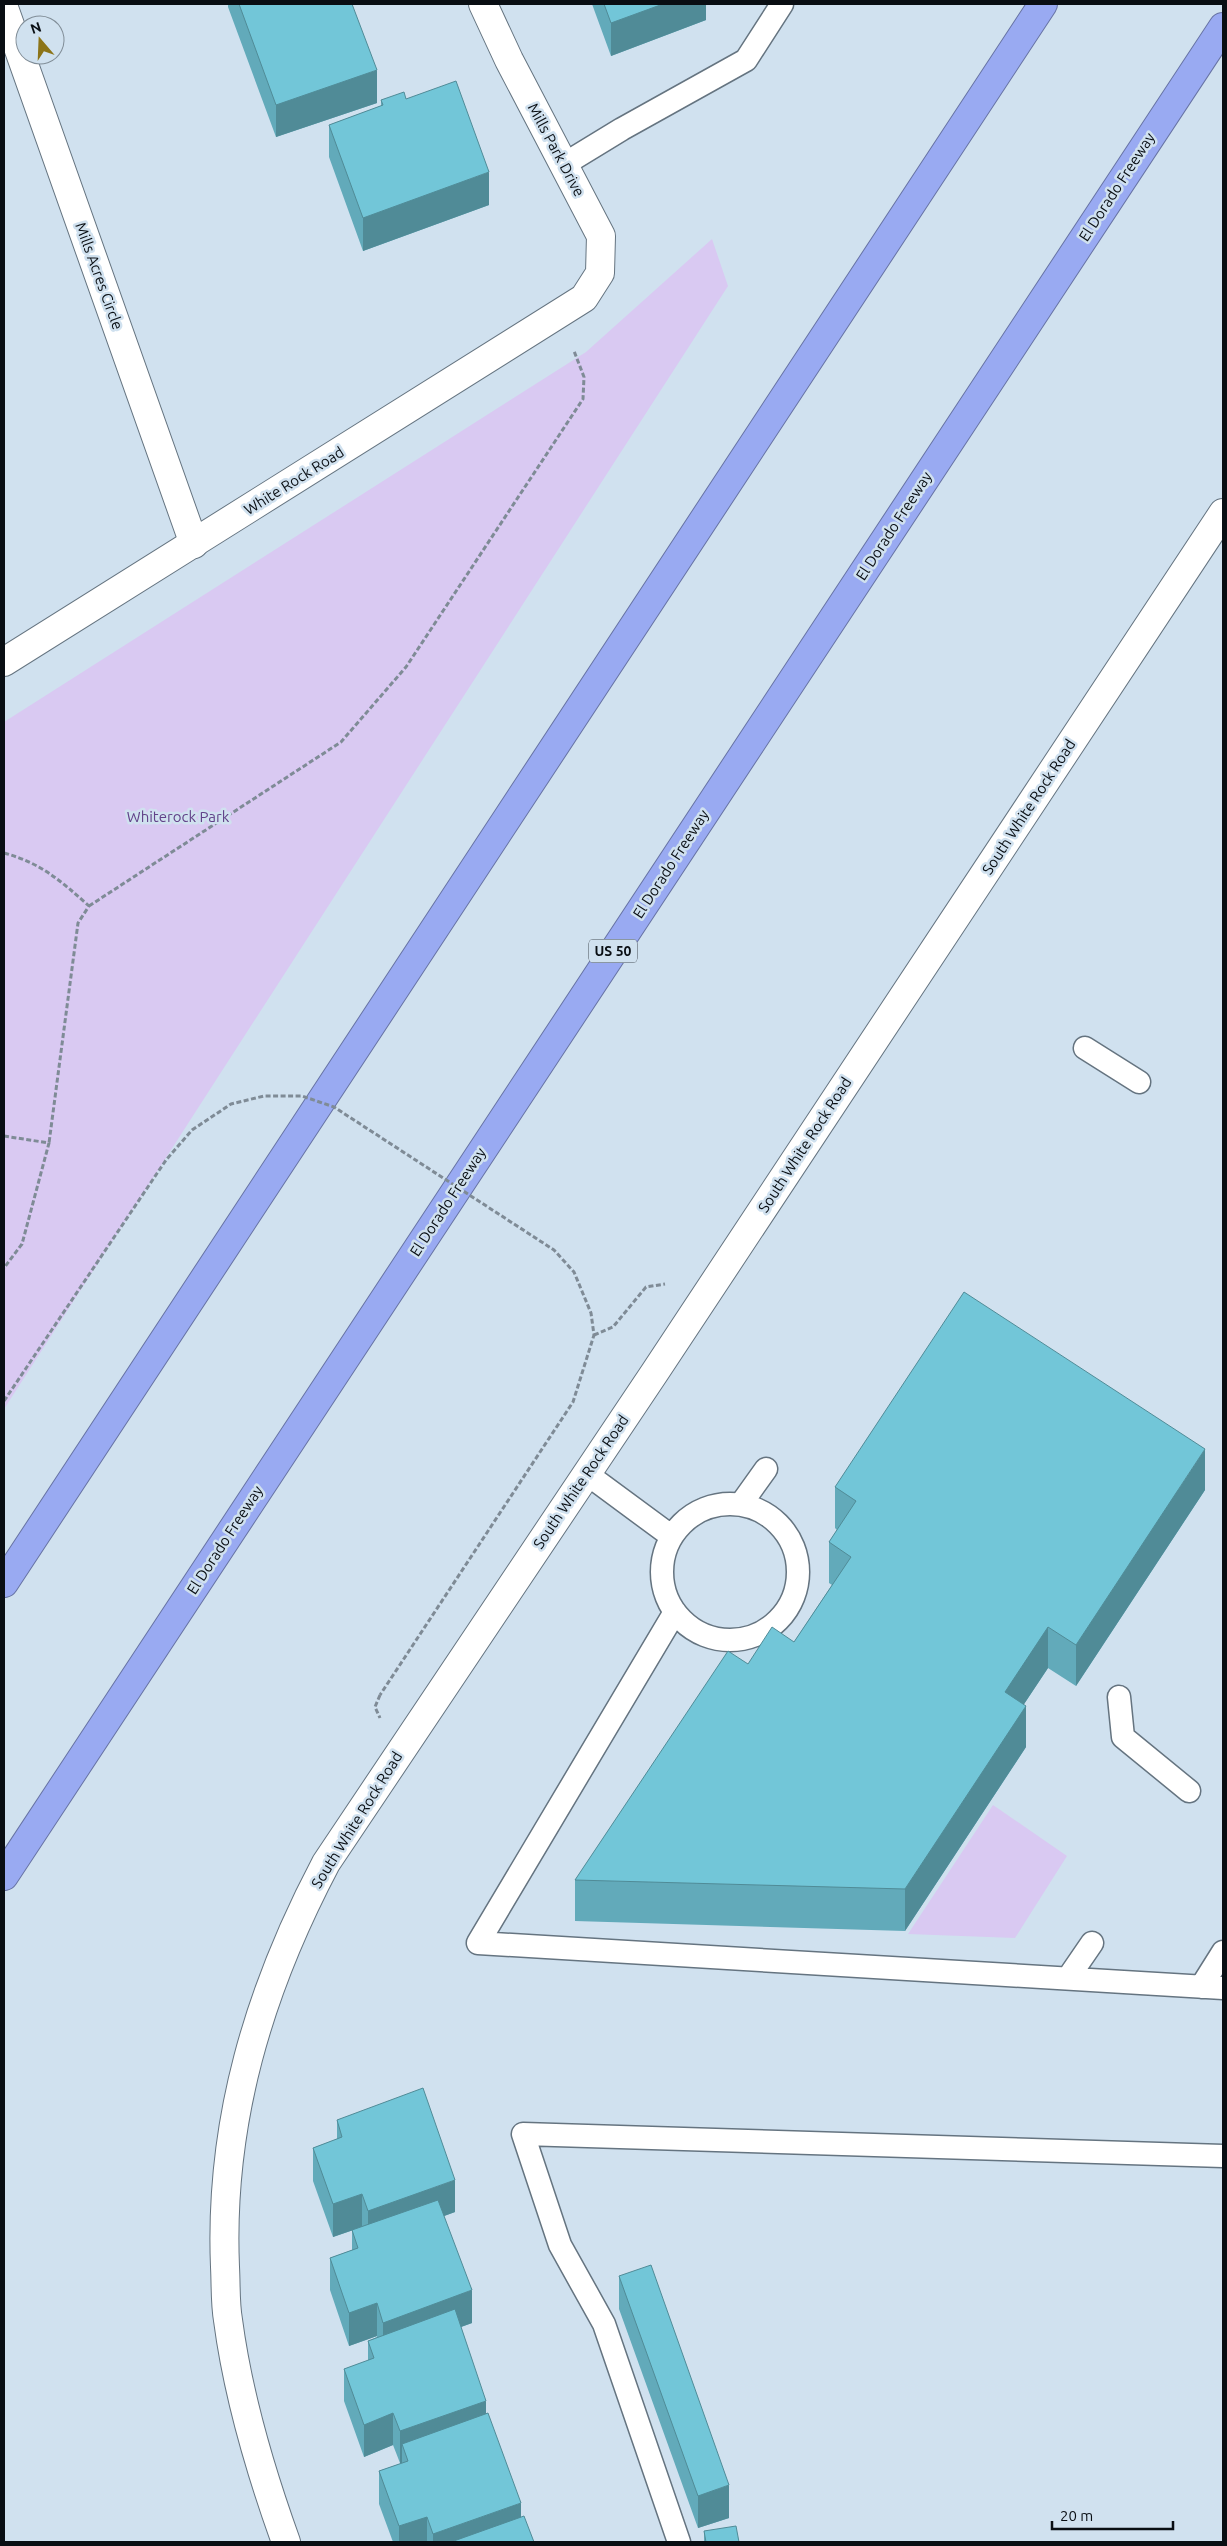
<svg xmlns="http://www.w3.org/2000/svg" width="1227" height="2546" viewBox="0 0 1227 2546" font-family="Ubuntu,sans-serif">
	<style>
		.green { fill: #d9c9f2 }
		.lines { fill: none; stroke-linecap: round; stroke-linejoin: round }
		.service-casing { stroke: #657480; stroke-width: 25 }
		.minor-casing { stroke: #657480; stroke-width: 30 }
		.tertiary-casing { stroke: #657480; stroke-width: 30 }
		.motorway-casing { stroke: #6773a4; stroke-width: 30 }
		.path { stroke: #7f8b96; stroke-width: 3; stroke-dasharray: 5 2.5; stroke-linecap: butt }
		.service { stroke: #fff; stroke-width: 22 }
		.minor { stroke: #fff; stroke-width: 28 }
		.tertiary { stroke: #fff; stroke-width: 28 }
		.motorway { stroke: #99aaf2; stroke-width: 28 }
		.path-bridge { stroke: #7f8b96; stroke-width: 3; stroke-dasharray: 5 2.5; stroke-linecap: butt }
		.wall { fill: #62aaba }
		.shaded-wall { fill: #508b97 }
		.building { fill: #72c6d8; stroke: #508b97 }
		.labels { text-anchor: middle; stroke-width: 5; stroke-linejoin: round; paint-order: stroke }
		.shield { fill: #d0e1ef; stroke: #454d55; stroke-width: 1 }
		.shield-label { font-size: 14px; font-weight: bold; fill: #090e13 }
		.street-label { font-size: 15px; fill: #090e13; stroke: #d0e1ef }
		.park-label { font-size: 15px; fill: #624289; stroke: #d0e1ef }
	</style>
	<rect width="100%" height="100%" fill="#d0e1ef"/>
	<path class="green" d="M712,239L728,286L4,1409V722L586,352Z
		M993,1805L1067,1856L1015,1938L908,1934Z"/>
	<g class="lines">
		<defs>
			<path id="service" d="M563,165L622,129L746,60L782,4
				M1085,1048L1139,1082
				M587,1474L671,1536
				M741,1504L766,1469
				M662 1572a68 68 0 1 1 136 0a68 68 0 1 1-136 0Z
				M675,1612L478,1943L1223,1988
				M1119,1697L1123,1737L1189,1791
				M1068,1978L1092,1943
				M1201,1987L1223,1952
				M679,2542L604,2324L560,2245L523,2134L1223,2156"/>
			<path id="minor" d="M4,8L194,544"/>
			<path id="tertiary" d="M4,662L584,298L600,273L601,236L509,60L483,4
				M286,2542C260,2470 238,2396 228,2320C225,2303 226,2285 225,2267C219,2122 259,1990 326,1863L655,1372L1223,513"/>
			<path id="motorway" d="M4,1583L1043,4
				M4,1876L1223,27"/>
		</defs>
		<use href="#service" class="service-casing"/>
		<use href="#minor" class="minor-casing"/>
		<use href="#tertiary" class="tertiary-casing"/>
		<use href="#motorway" class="motorway-casing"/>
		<path class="path" d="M4,853C41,863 61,881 89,906L78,923L49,1143
			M89,906L341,742L406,667L583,399L584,377L574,351
			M4,1136L49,1143L22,1244L4,1268
			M594,1335L613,1327L646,1287L665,1284
			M380,1695L375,1707L380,1718"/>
		<use href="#service" class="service"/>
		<use href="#minor" class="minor"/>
		<use href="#tertiary" class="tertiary"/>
		<use href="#motorway" class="motorway"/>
		<path class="path-bridge" d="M4,1401L166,1160L192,1130L231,1104L264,1096H302L334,1107L554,1250L574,1272L591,1313L594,1335L573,1402L380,1695"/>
	</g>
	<path class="wall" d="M228,4H352L377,103L276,137L228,7Z
		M592,4H706V20L611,56Z
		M406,99L489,205L363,251L329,157V125L381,106V100Z
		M835,1487L1205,1490L1076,1686L1048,1668L1024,1704L1026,1747L905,1931L575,1921V1880L748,1664L794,1642L832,1585L829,1583V1542L837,1530L835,1528Z
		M337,2120L455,2212L444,2216L472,2323L461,2327L486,2414L521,2517L534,2542H393L379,2504V2471L402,2463H400L393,2445L364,2457L344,2401V2369L368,2361V2341L377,2337V2336L349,2346L330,2290V2258L352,2250V2230L362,2227L333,2237L313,2181V2148L337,2139Z
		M619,2276L729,2518L698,2528L619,2309Z
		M704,2531L739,2542H704Z"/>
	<path class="shaded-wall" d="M663,4H706V20L611,56V23Z
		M377,70V103L276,137V105Z
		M489,172V205L363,251V218Z
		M1205,1449V1490L1076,1686V1645Z
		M1048,1627V1668L1005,1733V1692Z
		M1026,1706V1747L905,1931V1889Z
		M455,2180V2212L368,2244V2211Z
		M362,2194V2227L333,2237V2204Z
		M472,2290V2323L383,2355V2323Z
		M377,2303V2336L349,2346V2313Z
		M486,2401V2433L402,2444V2463H400V2431Z
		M393,2413V2445L364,2457V2425Z
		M729,2485V2518L698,2528V2496Z
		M521,2503V2536L503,2542H433V2534Z
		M427,2517V2542H399V2526Z"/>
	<path class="building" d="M239,4H352L377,70L276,105Z
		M604,4H663L611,23Z
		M456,81L489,172L363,218L329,125L383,105L381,100L404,92L406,99Z
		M964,1292L1205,1449L1076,1645L1048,1627L1005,1692L1026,1706L905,1889L575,1880L728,1651L748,1664L772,1627L794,1642L851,1557L829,1542L856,1501L835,1487Z
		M423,2088L455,2180L368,2211L362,2194L333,2204L313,2148L342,2137L337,2120Z
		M438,2200L472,2290L383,2323L377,2303L349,2313L330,2258L358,2248L352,2230Z
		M651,2265L729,2485L698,2496L619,2276Z
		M455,2309L486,2401L400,2431L393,2413L364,2425L344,2369L374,2358L368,2341Z
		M488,2413L521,2503L433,2534L427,2517L399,2526L379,2471L408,2461L402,2444Z
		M524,2516L534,2542H451Z
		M736,2526L739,2542H706L704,2531Z"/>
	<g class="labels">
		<rect class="shield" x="589" y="939.5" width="48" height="23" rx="4"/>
		<g class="shield-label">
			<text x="613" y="956">US 50</text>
		</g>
		<g class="street-label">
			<text transform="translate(556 150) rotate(62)" y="5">Mills Park Drive</text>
			<text transform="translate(1117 187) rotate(-57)" y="5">El Dorado Freeway</text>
			<text transform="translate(99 276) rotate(70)" y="5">Mills Acres Circle</text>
			<text transform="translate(294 481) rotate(-32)" y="5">White Rock Road</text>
			<text transform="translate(894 526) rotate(-57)" y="5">El Dorado Freeway</text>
			<text transform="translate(1029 807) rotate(-57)" y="5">South White Rock Road</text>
			<text transform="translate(671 864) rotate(-57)" y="5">El Dorado Freeway</text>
			<text transform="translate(805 1145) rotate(-57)" y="5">South White Rock Road</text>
			<text transform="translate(448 1202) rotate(-57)" y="5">El Dorado Freeway</text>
			<text transform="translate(581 1482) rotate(-56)" y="5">South White Rock Road</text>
			<text transform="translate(225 1540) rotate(-57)" y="5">El Dorado Freeway</text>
			<text transform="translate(357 1820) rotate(-58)" y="5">South White Rock Road</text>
		</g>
		<g class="park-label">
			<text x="178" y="822">Whiterock Park</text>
		</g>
	</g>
	<rect width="1227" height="2546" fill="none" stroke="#090e13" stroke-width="10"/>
	<g transform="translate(40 40) rotate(341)"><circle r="24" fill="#d0e1ef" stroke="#808d97"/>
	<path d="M0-4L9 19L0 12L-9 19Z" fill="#8c7418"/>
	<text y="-8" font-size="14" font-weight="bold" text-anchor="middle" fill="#090e13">N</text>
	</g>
	<path d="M1052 2521v8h121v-8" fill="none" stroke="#090e13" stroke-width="2.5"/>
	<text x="1060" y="2521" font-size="15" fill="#090e13" stroke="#d0e1ef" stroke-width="4" paint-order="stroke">20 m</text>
</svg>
